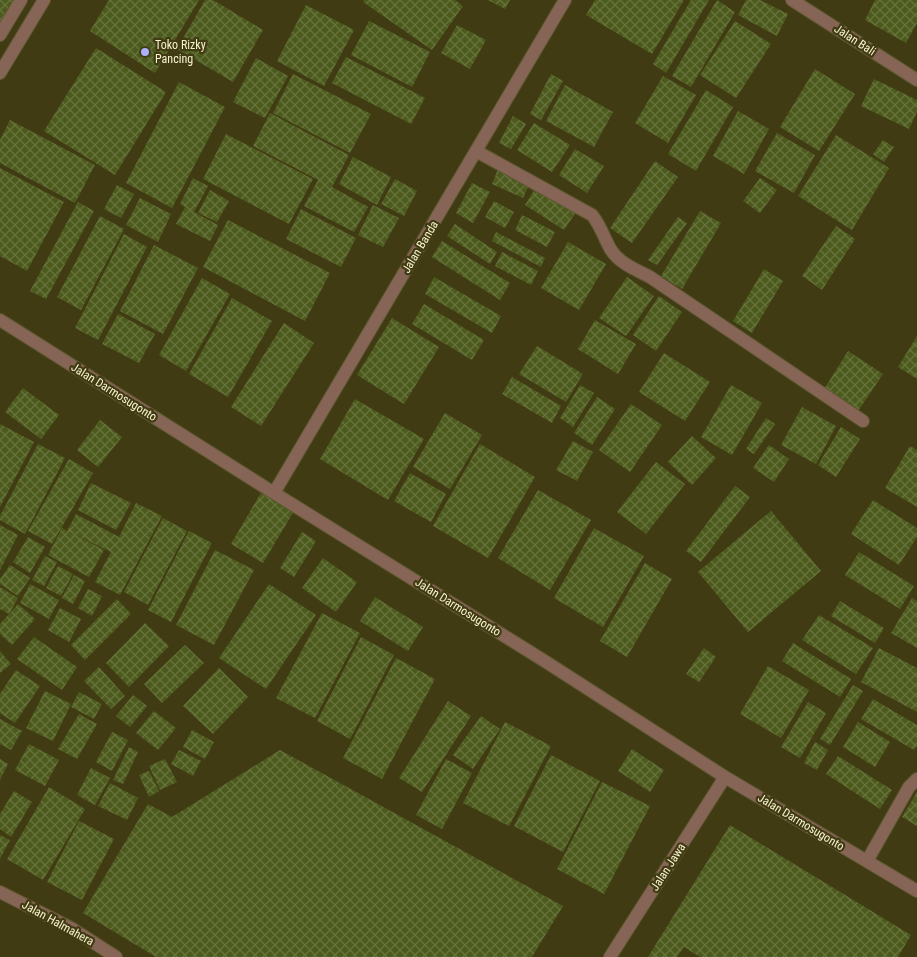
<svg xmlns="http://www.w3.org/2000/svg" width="917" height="957" viewBox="0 0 917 957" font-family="'Roboto Condensed',sans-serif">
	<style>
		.building { fill: url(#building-cross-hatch) }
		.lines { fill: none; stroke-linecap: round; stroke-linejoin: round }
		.lane-casing { stroke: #5e5831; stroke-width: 14 }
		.street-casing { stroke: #5e5831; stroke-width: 14 }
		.lane { stroke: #866456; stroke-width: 12 }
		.street { stroke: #866456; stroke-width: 12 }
		.poi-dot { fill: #acaffb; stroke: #413b13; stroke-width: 2 }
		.labels { text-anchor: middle; stroke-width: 4.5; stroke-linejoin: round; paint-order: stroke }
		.street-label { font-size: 12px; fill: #f7f3ce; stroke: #413b13 }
		.poi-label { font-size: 12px; fill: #f7f3ce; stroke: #413b13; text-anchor: start }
	</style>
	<defs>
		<pattern id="building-cross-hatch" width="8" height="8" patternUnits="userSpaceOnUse" patternTransform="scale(1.25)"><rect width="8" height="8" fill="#4c5b1d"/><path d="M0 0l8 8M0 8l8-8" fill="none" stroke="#67733d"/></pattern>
	</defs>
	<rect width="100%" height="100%" fill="#413b13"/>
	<path class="building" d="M0,0H16L0,25Z
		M109,0H199L155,73L90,31Z
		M205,0H213L263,30L233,82L177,49Z
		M364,0H455L463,6L432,50L363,2Z
		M488,0H510L505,9Z
		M595,0H684L652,54L586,15Z
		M691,0H709L666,73L653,64Z
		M717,0L735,12L691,87L672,76Z
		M746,0H760L788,14L777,36L738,15Z
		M875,0H917V23L906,43L865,20Z
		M306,5L354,30L324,86L277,61Z
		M369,21L430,52L412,87L351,55Z
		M735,21L771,44L736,98L700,75Z
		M457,25L486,40L470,69L441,53Z
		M96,48L166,92L115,175L44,131Z
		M346,57L425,98L411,124L332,83Z
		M256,58L288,76L265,118L233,102Z
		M815,69L855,94L819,151L780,127Z
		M293,74L371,114L350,153L273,113Z
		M551,74L563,81L541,120L530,114Z
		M663,76L696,95L668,143L635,123Z
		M874,79L917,100V112L909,129L861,106Z
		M179,82L225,107L172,208L126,183Z
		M565,85L613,112L594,147L546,121Z
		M706,90L733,107L696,171L668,154Z
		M738,111L769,129L744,174L713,156Z
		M270,113L349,155L332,187L368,207L354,232L304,206L318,180L253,146Z
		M513,116L526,124L511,149L499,143Z
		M10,120L95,165L75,203L0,163V140Z
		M534,123L570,145L552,172L517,150Z
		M777,133L815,155L794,193L755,171Z
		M226,134L313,179L289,224L203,179Z
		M836,135L889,168L852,230L798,196Z
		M883,140L894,147L884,162L873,154Z
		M575,149L604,166L587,193L559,175Z
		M353,157L391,177L377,205L339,184Z
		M655,161L678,177L632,243L610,228Z
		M0,168L64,202L27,271L0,256Z
		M498,169L530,183L523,198L492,184Z
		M193,178L208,186L194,212L218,225L210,241L176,224L185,207L180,204Z
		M760,178L777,190L760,213L743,201Z
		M395,179L417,191L404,216L381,204Z
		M472,183L490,192L473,223L456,213Z
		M117,185L134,194L121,218L104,209Z
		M536,187L576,212L564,230L525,205Z
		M210,190L229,201L217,222L198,213Z
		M140,198L171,214L158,242L126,225Z
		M494,201L514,212L505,228L485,217Z
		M78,202L94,211L46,299L30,291Z
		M373,205L399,218L383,247L358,235Z
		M301,209L356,238L341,267L286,239Z
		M700,211L721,223L682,289L661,276Z
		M522,215L555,232L547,247L515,230Z
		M100,216L124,229L81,310L57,297Z
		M678,217L687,223L657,265L648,260Z
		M228,220L330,273L305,321L203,267Z
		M455,224L497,252L490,264L447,236Z
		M836,226L855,239L822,290L802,276Z
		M496,232L545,258L541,267L492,241Z
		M124,234L147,247L98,340L75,328Z
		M442,241L510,283L500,300L432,257Z
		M568,242L606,264L579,310L541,288Z
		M154,245L198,268L163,334L120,311Z
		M502,252L538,271L531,285L495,266Z
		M764,269L783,281L752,333L733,321Z
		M434,277L501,316L492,333L425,294Z
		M627,277L654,296L626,336L599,318Z
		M202,278L230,294L186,371L159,355Z
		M659,296L682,312L656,351L633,335Z
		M232,298L272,321L228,397L189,374Z
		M424,304L484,340L472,360L412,324Z
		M118,314L155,334L139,363L102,344Z
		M392,318L439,347L404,404L357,375Z
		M595,320L636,344L618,374L578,349Z
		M284,323L314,343L261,426L231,407Z
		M917,336V379L898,367Z
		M537,346L583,374L566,402L519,374Z
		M848,351L883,374L856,414L823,391Z
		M664,353L710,382L685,421L639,392Z
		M512,377L561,406L552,423L502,394Z
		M580,385L594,393L573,427L560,418Z
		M731,385L762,403L732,455L701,437Z
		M23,388L59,415L41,439L5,412Z
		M597,397L615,409L592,445L574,433Z
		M355,399L424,439L388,500L320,459Z
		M631,404L662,425L630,472L599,450Z
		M802,407L836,426L816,464L781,445Z
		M445,413L482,435L450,489L413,467Z
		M766,418L775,424L754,454L746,449Z
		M100,420L122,437L98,467L77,450Z
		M0,424L34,442L0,507Z
		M841,427L860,439L836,477L818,465Z
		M692,436L716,458L692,485L668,462Z
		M573,441L593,452L577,481L556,470Z
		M38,444L65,458L25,534L0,520V516Z
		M480,444L535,477L488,558L433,526Z
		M769,445L789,459L774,482L753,468Z
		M910,446L917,450V507L885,488Z
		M69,459L93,473L52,544L28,531Z
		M656,462L685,484L646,534L617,512Z
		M410,473L446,494L431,522L394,501Z
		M91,483L131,503L116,530L78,510Z
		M735,486L750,497L701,562L686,551Z
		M538,490L591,520L550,590L498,558Z
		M262,491L294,511L263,563L231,544Z
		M873,500L917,528V537L899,565L851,534Z
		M136,503L162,516L120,595L95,582L111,552L72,533L104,550L89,577L48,555L62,528L67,531L76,514L119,537Z
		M771,511L821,571L748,632L698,572Z
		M163,518L187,531L148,605L124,592Z
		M0,525L18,535L0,570Z
		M594,528L644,556L603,627L554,598Z
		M189,531L212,543L171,622L148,610Z
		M302,532L316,541L294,577L280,568Z
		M28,537L45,547L30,573L13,562Z
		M215,550L254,570L214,645L176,625Z
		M859,552L914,586L900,609L845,575Z
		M45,556L57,562L44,586L32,580Z
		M323,558L357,582L336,612L302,588Z
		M645,563L672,579L627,657L600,641Z
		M10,565L30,578L18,596L0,584V579Z
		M58,566L73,574L61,596L46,588Z
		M74,575L85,581L73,604L62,598Z
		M30,584L59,600L49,619L20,603Z
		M269,584L316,615L266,689L219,658Z
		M0,587L18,598L9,614L0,609Z
		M88,589L102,596L92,616L78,608Z
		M375,597L423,627L408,651L360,621Z
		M912,598L917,601V648L891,633Z
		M117,599L131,614L85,660L71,645Z
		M840,601L884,628L875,643L831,616Z
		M18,604L35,619L12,645L0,634V624Z
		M60,608L81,619L69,642L48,630Z
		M322,613L360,633L315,718L276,698Z
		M819,615L873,648L856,674L802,640Z
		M145,623L169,646L129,687L106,663Z
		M34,637L77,667L62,690L17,659Z
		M361,637L394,655L350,739L317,721Z
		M793,643L851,679L840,697L782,661Z
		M185,645L204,663L162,703L144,684Z
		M704,648L716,657L699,682L686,674Z
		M879,648L917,668V712L861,682Z
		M0,651L11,664L0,673Z
		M396,658L435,679L382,779L343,758Z
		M768,666L809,690L781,738L740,714Z
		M99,667L125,696L111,709L84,681Z
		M219,668L248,697L213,734L183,706Z
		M16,670L40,686L15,723L0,713V694Z
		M853,685L863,691L830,745L820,739Z
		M45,691L71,704L53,741L26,728Z
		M79,692L102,704L94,719L71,707Z
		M133,695L147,706L130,727L116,716Z
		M873,699L917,725V746L914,750L861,719Z
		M448,701L471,716L422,792L399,778Z
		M808,702L826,713L800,758L781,747Z
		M154,711L176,728L158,750L136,733Z
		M79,714L97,724L77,759L58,749Z
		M481,716L500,729L473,769L453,755Z
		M0,719L22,731L11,750L0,744Z
		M505,722L551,746L509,826L463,803Z
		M858,722L890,742L875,767L843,747Z
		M192,730L214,742L205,759L183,747Z
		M112,732L128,740L112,771L96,762Z
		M815,742L828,750L817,770L804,763Z
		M29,744L59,760L45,786L15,770Z
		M129,747L138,752L123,784L113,780Z
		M632,749L664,770L650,792L618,771Z
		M179,750L201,761L193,776L171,764Z
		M280,750L563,906L532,957H156L83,913L148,804L172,817Z
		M551,755L600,781L563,852L514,826Z
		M838,756L892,790L880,809L826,774Z
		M0,759L8,764L0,780Z
		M165,759L177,782L160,790L149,766Z
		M446,759L472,773L442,829L416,815Z
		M91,768L110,778L95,805L77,795Z
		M149,771L159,791L149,797L139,775Z
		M602,782L650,806L604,894L557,869Z
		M110,783L138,798L127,820L98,806Z
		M49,787L85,809L43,880L7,859Z
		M14,791L32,802L11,837L0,829V814Z
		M917,792V826L902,817Z
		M79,821L114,839L82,900L47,882Z
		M730,825L911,935L898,957H700L684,947L677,957H648Z
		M0,835L10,840L0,859Z"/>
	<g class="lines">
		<defs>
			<path id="lane" d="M0,35L21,0"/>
			<path id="street" d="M792,0L917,80
				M0,73L44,0
				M476,151L592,215C601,226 604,238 611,250C620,264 637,270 650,277L863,421
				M0,320L274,493L543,660L725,777L917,891
				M274,493L565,0
				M867,861L909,787L917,779
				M0,892L71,928L116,957
				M610,957L725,777"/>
		</defs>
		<use href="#lane" class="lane-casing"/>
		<use href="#street" class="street-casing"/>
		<use href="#lane" class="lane"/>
		<use href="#street" class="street"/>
	</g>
	<circle class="poi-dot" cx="145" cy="52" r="5"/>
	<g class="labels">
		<g class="street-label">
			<text transform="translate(855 40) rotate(33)" y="4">Jalan Bali</text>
			<text transform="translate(420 247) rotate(-59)" y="4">Jalan Banda</text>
			<text transform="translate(114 392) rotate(32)" y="4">Jalan Darmosugonto</text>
			<text transform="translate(458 607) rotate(32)" y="4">Jalan Darmosugonto</text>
			<text transform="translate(801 822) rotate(31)" y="4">Jalan Darmosugonto</text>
			<text transform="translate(668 867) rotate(-57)" y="4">Jalan Jawa</text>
			<text transform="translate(58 923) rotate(29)" y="4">Jalan Halmahera</text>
		</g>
		<g class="poi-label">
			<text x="155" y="49">Toko Rizky<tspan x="155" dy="14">Pancing</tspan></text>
		</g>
	</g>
</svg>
